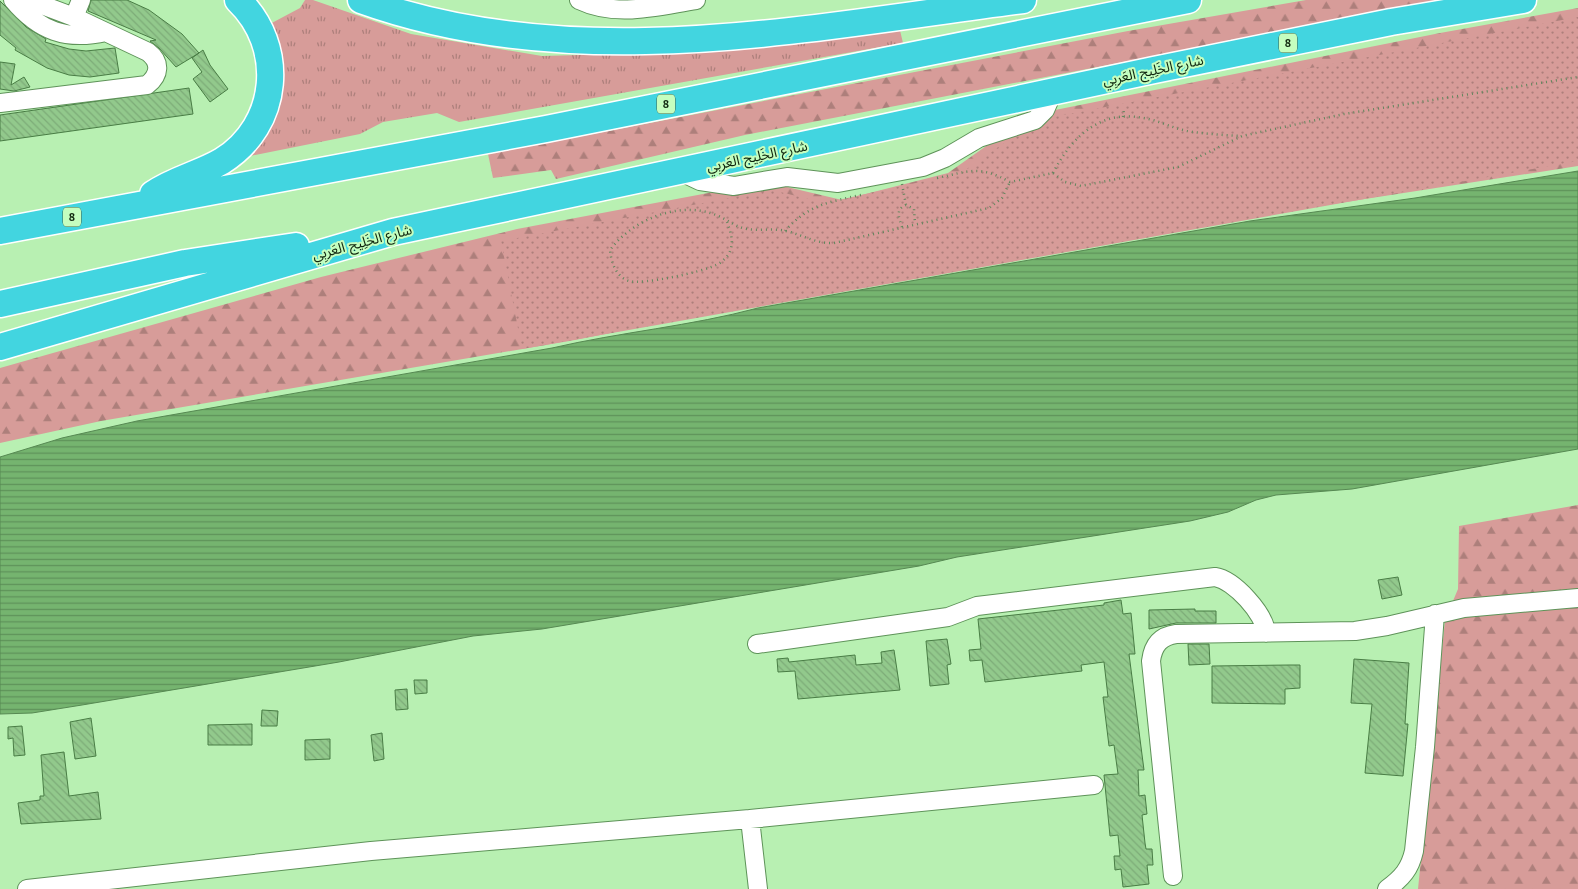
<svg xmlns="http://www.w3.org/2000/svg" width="1578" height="889" viewBox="0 0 1578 889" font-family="'PT Sans','Noto Sans Arabic',sans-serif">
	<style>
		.grass { fill: url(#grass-tufts) }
		.forest { fill: url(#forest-firs) }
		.park { fill: url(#park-dots) }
		.water { fill: url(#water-rules); stroke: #568952 }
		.building { fill: url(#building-back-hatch); stroke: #497d45 }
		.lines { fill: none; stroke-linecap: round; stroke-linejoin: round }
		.minor-casing { stroke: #5e9359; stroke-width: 20 }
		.highway-casing { stroke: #fff; stroke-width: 29 }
		.path { stroke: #60865c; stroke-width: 2.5; stroke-dasharray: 1 4; stroke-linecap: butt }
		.minor { stroke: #fff; stroke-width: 18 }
		.highway { stroke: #42d5e0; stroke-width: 26 }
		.labels { text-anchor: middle; stroke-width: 4; stroke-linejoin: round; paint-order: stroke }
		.shield { fill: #c5febf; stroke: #456542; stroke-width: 1 }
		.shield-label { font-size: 12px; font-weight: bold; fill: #0e240d }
		.street-label { font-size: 14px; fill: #0e240d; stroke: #c5febf }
	</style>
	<defs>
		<pattern id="grass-tufts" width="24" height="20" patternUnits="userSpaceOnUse" patternTransform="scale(1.25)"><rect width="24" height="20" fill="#d79c99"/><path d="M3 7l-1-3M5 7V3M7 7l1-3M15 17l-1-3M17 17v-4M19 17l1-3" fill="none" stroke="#ad7f7b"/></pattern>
		<pattern id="forest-firs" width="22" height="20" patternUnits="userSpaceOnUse" patternTransform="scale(1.25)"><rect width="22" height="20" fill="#d79c99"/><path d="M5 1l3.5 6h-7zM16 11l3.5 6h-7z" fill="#ad7f7b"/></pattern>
		<pattern id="park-dots" width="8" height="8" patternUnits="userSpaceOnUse" patternTransform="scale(1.25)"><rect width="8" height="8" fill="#d79c99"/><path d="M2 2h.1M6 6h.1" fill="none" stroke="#ad7f7b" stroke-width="1.8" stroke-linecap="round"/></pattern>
		<pattern id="water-rules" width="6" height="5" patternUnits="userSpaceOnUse" patternTransform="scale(1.25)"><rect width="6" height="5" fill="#75b46f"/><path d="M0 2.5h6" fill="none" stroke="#5e925a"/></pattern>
		<pattern id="building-back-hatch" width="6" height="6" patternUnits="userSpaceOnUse" patternTransform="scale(1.25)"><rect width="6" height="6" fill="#92c98c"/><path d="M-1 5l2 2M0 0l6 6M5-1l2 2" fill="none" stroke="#7dac78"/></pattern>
	</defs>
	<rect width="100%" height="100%" fill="#b8f0b2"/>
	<path class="grass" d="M305,0H313L411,34L542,56L691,52L899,26L903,43L459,122L437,113L383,122L360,134L245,157L274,121L282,76L268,25L300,8Z"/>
	<path class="forest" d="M1306,0H1445L745,135L556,179L551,170L493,178L488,154L1128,31Z
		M1578,8V166L985,258L575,340L101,421L0,443V368L321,277L517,229L766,182L842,200L948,173L1030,115L1440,33Z
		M1578,505V889H1418L1445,620L1458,589L1459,526Z"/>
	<path class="park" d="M1578,17V161L522,349L501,241L772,190L825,203L961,173L1037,120Z"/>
	<path class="water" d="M1578,171V449L1352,489L1276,495L1256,500L1228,512L1190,521L957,557L919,566L542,629L473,636L339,662L82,705L32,713L0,714V457L62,438L137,421L552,348C621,332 691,326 758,308L1250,221L1415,198Z"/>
	<path class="building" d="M91,0H127L149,10L182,34L199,53L176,67L159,48L150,41L156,40L88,11Z
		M0,1L26,27L46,39L45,42L69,49L86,51L115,48L119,73L90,77L69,75L47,68L15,50L16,48L0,35Z
		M203,50L210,65L228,89L210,102L193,79L202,72L192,58Z
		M0,62L15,64L11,85L24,77L30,87L14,91L0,89Z
		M189,88L193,114L0,141V115Z
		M1398,577L1402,595L1382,599L1378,580Z
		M1121,600L1123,614L1131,613L1135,654H1129L1144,770H1138L1139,796L1145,795L1147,814L1142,815L1145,843L1146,849H1152L1153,865H1147L1149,884L1123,887L1121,869L1115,870L1114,856H1120L1118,835L1110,836L1104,775L1118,774L1114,745L1109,746L1103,697H1108L1104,662L1081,665L1082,671L985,682L982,660L970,661L969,650L981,649L978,619L1104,605V603Z
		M1195,609V611H1216V623H1176L1149,629V610Z
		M947,639L951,664L947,665L949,684L930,686L926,641Z
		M1188,644H1209L1210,664L1189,665Z
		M894,650L900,690L798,699L795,671L778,672L777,659L788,658L789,662L855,655L856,665L882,663L881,652Z
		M1354,659L1409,663L1405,724H1408L1403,776L1365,773L1372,704L1351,703Z
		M1289,665H1300V688L1285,689V704L1212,703V666Z
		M414,680H427V693L415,694Z
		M407,689L408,709L396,710L395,690Z
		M262,710L278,711L277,726H261Z
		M91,718L96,756L75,759L70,722Z
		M252,724V745H208V725Z
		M22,726L25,755L14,756L13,738L8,739V727Z
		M382,733L384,759L374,761L371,735Z
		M330,739V759L305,760V740Z
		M64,752L69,796L98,792L101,819L21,824L18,803L40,800V796H44L41,755Z"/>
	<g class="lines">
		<defs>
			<path id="minor" d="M13,0C39,31 66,41 106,32
				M579,0C617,18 657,6 696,0
				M74,17L81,0
				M0,103L147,85C160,75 161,62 148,52L74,17L29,0
				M681,172L700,181L734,186L787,177L838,183L923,167L945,158L979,138L1035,120L1045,110L1053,92
				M757,644L948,617L977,606L1215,577C1234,580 1265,614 1266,633
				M750,819L758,889
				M1173,876L1151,661C1153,645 1161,636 1176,634L1355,631L1387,626L1464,608L1578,598
				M27,889L371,851L750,819L1094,785
				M1387,889C1402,878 1410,869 1414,851L1425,747L1435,614"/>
			<path id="highway" d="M361,0C575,77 805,28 1023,0
				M153,194C175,179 200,174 222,161C280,125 286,46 238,0
				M0,231L546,129L1188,0
				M0,304L185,263L296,246
				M0,347L393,232L1154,70L1391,22L1523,0"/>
		</defs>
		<use href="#minor" class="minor-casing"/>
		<use href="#highway" class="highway-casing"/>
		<path class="path" d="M1123,117L1124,110
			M1053,173C1071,138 1100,109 1143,118C1158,120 1172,128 1187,131C1205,134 1223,135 1241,136
			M937,178C970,171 979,165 1010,182L1053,173L1065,182L1081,186L1178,167L1242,136L1344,114L1578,77
			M902,184L906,205
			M727,222C731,233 735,244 728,255C725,259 721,263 716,265C702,272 643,285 629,281C616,277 611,262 610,250C632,220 679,200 716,215C727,219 735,227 747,229C760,231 774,228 786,231C803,235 816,244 834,243L989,208L1002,198L1010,182
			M902,227C899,218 895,209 906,205L914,209L915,224
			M785,231C808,205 828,202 861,195"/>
		<use href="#minor" class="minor"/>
		<use href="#highway" class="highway"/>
	</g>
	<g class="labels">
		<g class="shield">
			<rect x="1279" y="33.5" width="18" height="19" rx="4"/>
			<rect x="657" y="94.5" width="18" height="19" rx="4"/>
			<rect x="63" y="207.5" width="18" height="19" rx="4"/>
		</g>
		<g class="shield-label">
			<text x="1288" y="47">8</text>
			<text x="666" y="108">8</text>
			<text x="72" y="221">8</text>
		</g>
		<g class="street-label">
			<text transform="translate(1153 70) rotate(-12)" y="5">شارع الخَلِيج العَربِي</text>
			<text transform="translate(757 156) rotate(-12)" y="5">شارع الخَلِيج العَربِي</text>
			<text transform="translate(362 242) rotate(-15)" y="5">شارع الخَلِيج العَربِي</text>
		</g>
	</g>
</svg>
